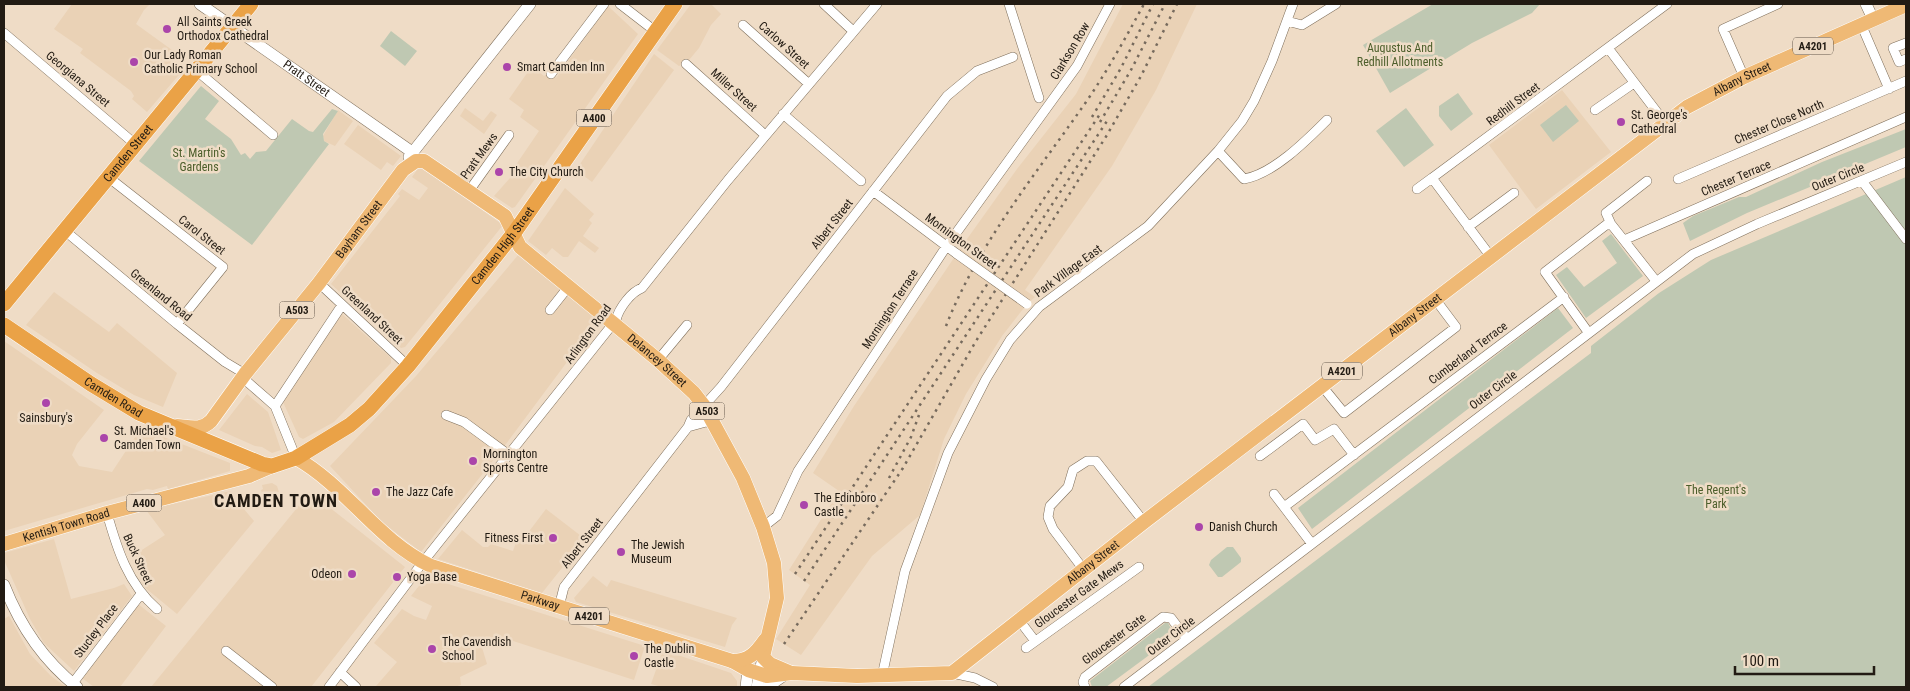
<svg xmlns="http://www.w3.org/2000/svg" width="1910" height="691" viewBox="0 0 1910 691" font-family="'Roboto Condensed',sans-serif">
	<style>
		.built { fill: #ead2b6 }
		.green { fill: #bfc8b2 }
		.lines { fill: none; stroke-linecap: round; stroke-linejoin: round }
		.minor-casing { stroke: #7f6f5b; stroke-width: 10 }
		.tertiary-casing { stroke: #7f6f5b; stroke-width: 12 }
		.primary-casing { stroke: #fff; stroke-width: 15 }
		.trunk-casing { stroke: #fff; stroke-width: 16 }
		.minor { stroke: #fff; stroke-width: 9 }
		.tertiary { stroke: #fff; stroke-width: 11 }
		.primary { stroke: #efb975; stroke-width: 14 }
		.trunk { stroke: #eaa247; stroke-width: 15 }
		.rail { stroke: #766a5d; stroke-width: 2.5; stroke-dasharray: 2.5 5; stroke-linecap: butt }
		.minor-bridge-casing { stroke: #7f6f5b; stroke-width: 10; stroke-linecap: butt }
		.minor-bridge { stroke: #fff; stroke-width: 9 }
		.poi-dot { fill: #ab45aa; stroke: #efdcc6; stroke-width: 2 }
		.labels { text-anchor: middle; stroke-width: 5; stroke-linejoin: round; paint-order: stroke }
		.shield { fill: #efdcc6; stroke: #605549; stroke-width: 1 }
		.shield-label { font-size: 11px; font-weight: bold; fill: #221b13 }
		.poi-label { font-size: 12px; fill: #221b13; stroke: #efdcc6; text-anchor: start }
		.street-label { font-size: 12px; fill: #221b13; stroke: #efdcc6 }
		.park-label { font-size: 12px; fill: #4c5e2b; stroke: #efdcc6 }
		.district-label { font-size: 18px; font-weight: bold; letter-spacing: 1px; fill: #221b13; stroke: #efdcc6 }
	</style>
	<rect width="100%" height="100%" fill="#efdcc6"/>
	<path class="built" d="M72,4H150L144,10L136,24L172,50L169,55L184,69L147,112L132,99L134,96L131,91L80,53L83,49L54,29Z
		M691,4H711L721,14L711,25L699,48L689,60L679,66L657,50Z
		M1123,4H1197L1156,90L1112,166L1025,290L1035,297L1027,304L1002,336L966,394L944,439L920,515L872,556L801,655L776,639L810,585L789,570L839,491L813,473L854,406L962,246L1017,169L1076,94Z
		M608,6L638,34L515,207L512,208L494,196L511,177L509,175L539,131L520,117L524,110L509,99L532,66L544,76L550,72L556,78Z
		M654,54L674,70L592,182L576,170Z
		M1562,90L1611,152L1536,209L1489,145Z
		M465,108L483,121L491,111L497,115L484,134L460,116Z
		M338,110L353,121L335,146L324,141L323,136Z
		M358,125L401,156L393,166L387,162L381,170L344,144Z
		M420,166L503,225L431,315L405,347L401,348L331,284L400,196L398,194L402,189L419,200L428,188L412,177Z
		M565,188L594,214L589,220L592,223L583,236L599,248L595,253L579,241L568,257H563L552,248L546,255L528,241Z
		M519,254L599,319L506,444L421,552L382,522L330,466L416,376Z
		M54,292L109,332L117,323L177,373L163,407L134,395L97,373L26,325Z
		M342,314L391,358V363L334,422L303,439L299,437L283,402Z
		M4,341L104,410L77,444L72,455L79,466L112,472L141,428L230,463V471L168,489L167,486L153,490L147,489L4,531Z
		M247,394L268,412L281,450L272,453L262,447L255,446L219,430Z
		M272,483L277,486L279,492L269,505L264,501L261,490L263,489L262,485Z
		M231,491L234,503L238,502L254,521L177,614L143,586L131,557L165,535L146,510Z
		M310,492L405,567L311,687H151Z
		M546,509L585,539L542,593L438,559L462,530L483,547H488L491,544L513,551L519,534L524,538Z
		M54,539L71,599L114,588L124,584L132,596L74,671L44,643L30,619L4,560V553Z
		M593,576L607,587L611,580L737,618L732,625L725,647L576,602L574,598Z
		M426,577L645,646L634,680L510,640L481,644L487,664L460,677L461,685L454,687H378L376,686L397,662L374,643L402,609L414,616L426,620L432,606L411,596Z
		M138,604L166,626L120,687H94L82,678Z
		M9,616L30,654L51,676L66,687H4V619Z
		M663,650L731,673L737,681V687H662L651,684Z"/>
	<path class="green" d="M1433,4H1540L1532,13L1472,43L1390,93L1363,45Z
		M391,31L417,51L405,66L380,46Z
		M201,86L219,101L205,119L231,139L241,155L245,153L250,159L256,152L266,151L292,119L309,131L313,132L332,109L338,111L323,134L324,141L329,144L252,245L139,161Z
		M1458,93L1473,114L1451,131L1439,116V106Z
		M1566,105L1579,121L1553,142L1540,125Z
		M1406,108L1434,145L1404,167L1376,131Z
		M1906,129V147L1747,213L1690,241L1683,223L1693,216L1739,197H1746L1822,162Z
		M1906,177V687H1148L1591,353V346L1659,293L1711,260Z
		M1611,234L1643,276L1586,318L1556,275L1567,267L1584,287L1617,263L1602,241Z
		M1558,308L1573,328L1312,529L1298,508Z
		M1227,547H1233L1241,558V562L1222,577H1218L1209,565L1211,560Z
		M1165,623H1168L1175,636L1106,687H1092L1090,681Z"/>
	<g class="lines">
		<defs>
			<path id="minor" d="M620,4L655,31
				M824,4L853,31
				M1009,4L1039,98
				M1287,21L1302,25L1336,4
				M1861,24L1889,89
				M743,25L809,84
				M4,33L135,144
				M1906,43L1893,48L1899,62L1906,59
				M1608,48L1666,124
				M686,64L765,135
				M196,70L273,135
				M551,74L604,4
				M1744,77L1723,29L1778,4
				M1595,110L1634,83
				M783,114L861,181
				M1218,151L1244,179C1273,174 1306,141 1327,120
				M108,177L223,267L177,324
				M1678,179L1906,81
				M1862,181L1906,239
				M1417,189L1432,178
				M469,191L509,135
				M873,191L957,254
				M1611,224L1606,213L1647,181
				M1468,227L1514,193
				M64,230L177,324L225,362L245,374
				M1624,240L1906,117
				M1491,257L1432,178L1667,4
				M319,283L408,366
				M550,310L569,286
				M1588,332L1545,272L1606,225L1611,224L1656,281
				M658,360L687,325
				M243,378L275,406L296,458
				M1322,386L1344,413L1456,327L1435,299
				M275,406L342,305
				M446,415L464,422L509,455
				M688,427L706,422L714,423
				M1260,456L1303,424L1315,440L1334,429L1354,455
				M1274,494L1284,507
				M107,513C117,549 128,584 157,609
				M763,527L777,516L798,471L946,247L1077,66L1110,4
				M1312,544L1284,507L1564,297
				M1084,570L1053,529L1048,517L1050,506L1068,487L1073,470L1087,461H1096L1144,522
				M559,607L564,587L688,427L691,420L721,387L947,96L977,71L1013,57
				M1019,620L1035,641
				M1026,648L1139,567
				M226,651L272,687
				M340,672L356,687
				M952,673L975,678L993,687
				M882,676L905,571L948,453L986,379L1010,340L1039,307L1148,226L1218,151L1242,121L1254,101L1272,61L1293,4
				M73,683L141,594
				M329,687L423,562L616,320C619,308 631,292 642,288L728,180L877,4
				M1085,687L1083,682L1085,677L1163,617L1171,618L1187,639
				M1124,687L1693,254L1757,224L1906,162"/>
			<g id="tertiary">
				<path id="s1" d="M200,4L412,152"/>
				<path d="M1866,4L1873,19"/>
				<path d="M409,157L530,4"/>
				<path d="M4,585C20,626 43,660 77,687"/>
				<path d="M746,687L748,670"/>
				<path d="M757,687L763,657"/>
				<path d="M767,687L786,674"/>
			</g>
			<g id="primary">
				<path id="s2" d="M177,426C190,427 201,431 211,421L245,374L319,283L403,170L416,161H424L505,216L520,247L658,360L694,393L704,406L743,478L763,527L774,563L777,598L763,657L770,664L791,673"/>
				<path id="s3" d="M296,458C347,487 377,540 431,566L732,661L748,670L767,676L792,673L857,676L952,673L1144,522L1687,107L1744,77L1906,5"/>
				<path id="s4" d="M4,544L107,513L249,476L272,466"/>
				<path d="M732,661C749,661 756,653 765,640"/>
			</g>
			<g id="trunk">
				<path id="s5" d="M4,304L251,4"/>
				<path id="s6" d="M4,325L91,384L139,413L262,464L272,466L296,458L350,425L369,409L408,366L514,233L675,4"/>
			</g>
		</defs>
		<use href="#minor" class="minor-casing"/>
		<use href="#tertiary" class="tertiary-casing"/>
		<use href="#primary" class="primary-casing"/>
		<use href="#trunk" class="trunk-casing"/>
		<use href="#minor" class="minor"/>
		<use href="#tertiary" class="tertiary"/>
		<use href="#primary" class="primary"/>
		<use href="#trunk" class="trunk"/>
		<path class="rail" d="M1092,117L1121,68L1153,4
			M1100,122L1131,70L1165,4
			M946,326C978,244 1036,174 1086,102C1108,70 1126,37 1144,4
			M889,478L911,437L919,415
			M795,574L1100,114
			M804,581L1109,118
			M784,644L903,468L976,341L1107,135L1141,76L1177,4"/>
		<defs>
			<path id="minor-bridge" d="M957,254L1027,304"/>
		</defs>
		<use href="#minor-bridge" class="minor-bridge-casing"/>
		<use href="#minor-bridge" class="minor-bridge"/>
	</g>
	<g class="poi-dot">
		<circle cx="167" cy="29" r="5"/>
		<circle cx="134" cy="62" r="5"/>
		<circle cx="507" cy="67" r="5"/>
		<circle cx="1621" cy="122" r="5"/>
		<circle cx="499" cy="172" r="5"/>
		<circle cx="46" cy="403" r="5"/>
		<circle cx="104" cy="438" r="5"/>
		<circle cx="473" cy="461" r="5"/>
		<circle cx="376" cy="492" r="5"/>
		<circle cx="804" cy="505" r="5"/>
		<circle cx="1199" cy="527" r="5"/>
		<circle cx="553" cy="538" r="5"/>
		<circle cx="621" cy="552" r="5"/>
		<circle cx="352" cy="574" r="5"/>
		<circle cx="397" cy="577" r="5"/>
		<circle cx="432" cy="649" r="5"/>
		<circle cx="634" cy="656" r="5"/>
	</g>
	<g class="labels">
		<g class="shield">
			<rect x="1793" y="37.5" width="40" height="17" rx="4"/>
			<rect x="576.5" y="109.5" width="35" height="17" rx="4"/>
			<rect x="279.5" y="301.5" width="35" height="17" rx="4"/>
			<rect x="1322" y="362.5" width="40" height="17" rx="4"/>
			<rect x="689.5" y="402.5" width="35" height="17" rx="4"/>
			<rect x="126.5" y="494.5" width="35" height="17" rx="4"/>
			<rect x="569" y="607.5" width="40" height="17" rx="4"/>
		</g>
		<g class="shield-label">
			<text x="1813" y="50">A4201</text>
			<text x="594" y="122">A400</text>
			<text x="297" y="314">A503</text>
			<text x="1342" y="375">A4201</text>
			<text x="707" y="415">A503</text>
			<text x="144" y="507">A400</text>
			<text x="589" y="620">A4201</text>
		</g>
		<g class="poi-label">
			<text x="177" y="26">All Saints Greek<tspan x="177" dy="14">Orthodox Cathedral</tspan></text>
			<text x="144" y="59">Our Lady Roman<tspan x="144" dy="14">Catholic Primary School</tspan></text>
			<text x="517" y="71">Smart Camden Inn</text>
			<text x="1631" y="119">St. George's<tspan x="1631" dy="14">Cathedral</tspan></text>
			<text x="509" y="176">The City Church</text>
			<text x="46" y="422" text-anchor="middle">Sainsbury's</text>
			<text x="114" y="435">St. Michael's<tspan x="114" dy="14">Camden Town</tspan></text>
			<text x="483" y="458">Mornington<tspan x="483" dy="14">Sports Centre</tspan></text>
			<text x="386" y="496">The Jazz Cafe</text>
			<text x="814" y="502">The Edinboro<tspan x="814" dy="14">Castle</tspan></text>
			<text x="1209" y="531">Danish Church</text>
			<text x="543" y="542" text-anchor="end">Fitness First</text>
			<text x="631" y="549">The Jewish<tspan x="631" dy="14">Museum</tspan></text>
			<text x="342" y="578" text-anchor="end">Odeon</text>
			<text x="407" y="581">Yoga Base</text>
			<text x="442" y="646">The Cavendish<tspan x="442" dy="14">School</tspan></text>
			<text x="644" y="653">The Dublin<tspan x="644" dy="14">Castle</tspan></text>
		</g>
		<g class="street-label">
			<text transform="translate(784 45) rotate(42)" y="4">Carlow Street</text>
			<text transform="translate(1070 51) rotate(-59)" y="4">Clarkson Row</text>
			<text dy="4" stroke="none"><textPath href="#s1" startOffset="130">Pratt Street</textPath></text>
			<text transform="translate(78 79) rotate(40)" y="4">Georgiana Street</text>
			<text dy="4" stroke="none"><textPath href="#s3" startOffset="1702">Albany Street</textPath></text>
			<text transform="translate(734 90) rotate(42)" y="4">Miller Street</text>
			<text transform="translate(1513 104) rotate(-37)" y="4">Redhill Street</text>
			<text transform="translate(1779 122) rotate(-23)" y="4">Chester Close North</text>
			<text dy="4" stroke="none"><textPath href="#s5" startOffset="195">Camden Street</textPath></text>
			<text transform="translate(479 156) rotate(-54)" y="4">Pratt Mews</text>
			<text transform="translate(1838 177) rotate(-22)" y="4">Outer Circle</text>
			<text transform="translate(1736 178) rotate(-23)" y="4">Chester Terrace</text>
			<text transform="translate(832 224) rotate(-52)" y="4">Albert Street</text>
			<text dy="4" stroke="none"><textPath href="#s2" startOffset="278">Bayham Street</textPath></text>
			<text transform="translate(202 235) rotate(38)" y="4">Carol Street</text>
			<text transform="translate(961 241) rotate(36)" y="4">Mornington Street</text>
			<text dy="4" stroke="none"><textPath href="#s6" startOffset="629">Camden High Street</textPath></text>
			<text transform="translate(1068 271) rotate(-36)" y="4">Park Village East</text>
			<text transform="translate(161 295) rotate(39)" y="4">Greenland Road</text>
			<text transform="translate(890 309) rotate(-57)" y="4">Mornington Terrace</text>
			<text transform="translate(372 315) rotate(43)" y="4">Greenland Street</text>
			<text dy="4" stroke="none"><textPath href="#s3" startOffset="1298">Albany Street</textPath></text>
			<text transform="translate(588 334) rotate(-54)" y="4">Arlington Road</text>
			<text transform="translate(1468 353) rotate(-37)" y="4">Cumberland Terrace</text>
			<text dy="4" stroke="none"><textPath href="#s2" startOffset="686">Delancey Street</textPath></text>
			<text transform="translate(1493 390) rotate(-37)" y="4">Outer Circle</text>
			<text dy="4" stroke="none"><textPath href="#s6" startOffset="131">Camden Road</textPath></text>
			<text dy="4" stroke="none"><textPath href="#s4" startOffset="65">Kentish Town Road</textPath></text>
			<text transform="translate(582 543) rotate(-52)" y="4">Albert Street</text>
			<text transform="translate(138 559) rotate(65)" y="4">Buck Street</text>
			<text dy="4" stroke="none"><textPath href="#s3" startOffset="892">Albany Street</textPath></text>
			<text transform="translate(1079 594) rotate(-36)" y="4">Gloucester Gate Mews</text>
			<text dy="4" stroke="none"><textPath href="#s3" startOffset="288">Parkway</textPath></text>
			<text transform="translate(96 631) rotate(-53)" y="4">Stucley Place</text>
			<text transform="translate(1171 636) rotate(-37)" y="4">Outer Circle</text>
			<text transform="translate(1114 639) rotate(-37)" y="4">Gloucester Gate</text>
		</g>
		<g class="park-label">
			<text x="1400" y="52">Augustus And<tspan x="1400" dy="14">Redhill Allotments</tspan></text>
			<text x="199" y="157">St. Martin's<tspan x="199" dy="14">Gardens</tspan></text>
			<text x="1716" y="494">The Regent's<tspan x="1716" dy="14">Park</tspan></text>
		</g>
		<g class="district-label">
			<text x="276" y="507">CAMDEN TOWN</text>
		</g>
	</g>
	<rect width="1910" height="691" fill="none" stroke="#221b13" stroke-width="10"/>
	<path d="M1735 666v8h139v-8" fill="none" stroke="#221b13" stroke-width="2.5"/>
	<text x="1742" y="666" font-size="15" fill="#221b13" stroke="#efdcc6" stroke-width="4" paint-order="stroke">100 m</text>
</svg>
